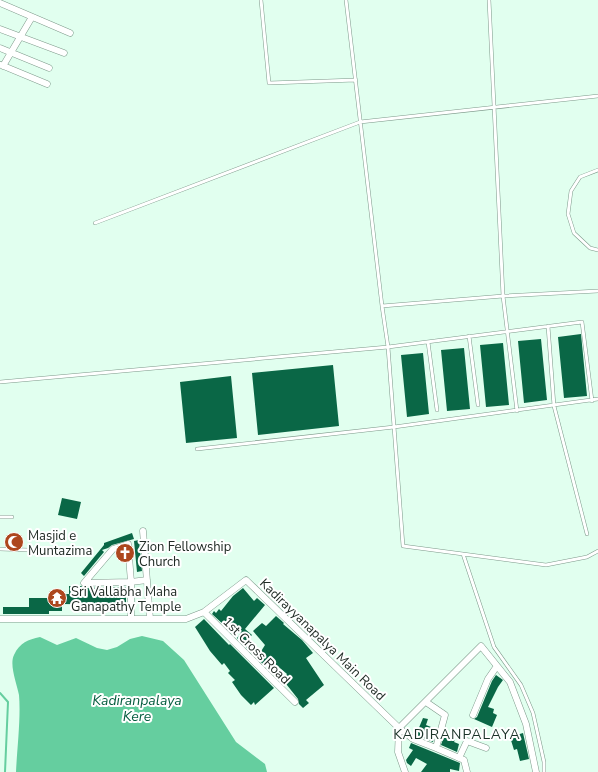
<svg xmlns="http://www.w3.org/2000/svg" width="598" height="772" viewBox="0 0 598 772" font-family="'Nunito Sans',sans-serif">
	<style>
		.water { fill: #65ce9f }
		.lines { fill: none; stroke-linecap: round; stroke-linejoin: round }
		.stream { stroke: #65ce9f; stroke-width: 2 }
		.building { fill: #0a6746 }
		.lane-casing { stroke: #7d998a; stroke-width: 4 }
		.street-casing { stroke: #7d998a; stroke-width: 7 }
		.lane { stroke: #fff; stroke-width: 3 }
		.street { stroke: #fff; stroke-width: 6 }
		.labels { text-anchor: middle; stroke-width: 4; stroke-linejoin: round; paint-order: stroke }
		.poi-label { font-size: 13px; fill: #202b25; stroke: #fff; text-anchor: start }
		.street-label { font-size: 13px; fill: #202b25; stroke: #fff }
		.water-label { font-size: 14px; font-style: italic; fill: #055d3f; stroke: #fff }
		.neighbourhood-label { font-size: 14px; letter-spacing: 1px; fill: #1b3328; stroke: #fff }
	</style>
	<rect width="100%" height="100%" fill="#e1ffef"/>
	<path class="water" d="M142,636L163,641L184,660L236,742L265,764L267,772H16C17,749 21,717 19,695C17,684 9,665 14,655C20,642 28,640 40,637L57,645L76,638L97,648L107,650L117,647L130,639Z"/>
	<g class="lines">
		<path class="stream" d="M0,693L8,702L5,772"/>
	</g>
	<path class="building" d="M581,334L587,396L564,398L558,337Z
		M541,339L547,400L524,403L518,341Z
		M503,343L509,405L486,407L480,345Z
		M464,348L470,409L447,411L441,350Z
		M423,353L429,414L407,417L401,355Z
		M333,365L339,426L258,435L252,373Z
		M231,376L237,438L186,443L180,382Z
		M62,498L81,502L77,519L58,515Z
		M132,533L134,539L112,545L108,548L102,550L104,552L84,576L81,573L104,545V543Z
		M139,540L142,571L137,572L134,541Z
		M69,586H81L84,588L126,587V605L62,604V611H49V614H3V607H29V598H53V594H69Z
		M243,588L254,601L257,598L265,605L245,629L252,635L246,641L253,649L260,653L265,645L253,631L262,623L266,626L276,616L284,623L283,624L302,640L313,653L306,658L324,685L306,700L309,703L303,708L299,704L298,699L283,680L287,674L274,663L270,667L266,664L265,666L237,638L241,633L230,623L226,627L212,614L214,611L216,613L219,609L221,611L233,596Z
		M204,619L229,645L230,644L274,688L255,705L254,702L251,705L241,695L232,682L235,680L228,673L230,671L224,663L222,665L210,651L195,627Z
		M496,675L503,680L498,687L488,707L494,709L493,713L497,715L492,727L474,719L477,717L492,681Z
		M423,718L428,719L426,725L436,729L433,742L414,734L417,729L418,730Z
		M445,733V736L455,740L454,742L459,744L457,752L441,745Z
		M523,733L529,759L520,761L517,749L514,750L510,737Z
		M411,743L460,763L459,771L450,769V772H421L427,764L416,758L411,766L407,763L406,760L413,750L409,748Z"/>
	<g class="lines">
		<defs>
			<path id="lane" d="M261,0L269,83L356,80
				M346,0L382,306L388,347L403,546L546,565L587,557L598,551
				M489,0L503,296L517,411
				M598,170L580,177L571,191L568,214L574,233L590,248L598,250
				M95,223L360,122L598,96
				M382,306L503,296L598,291
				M548,326L554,406L587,534
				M469,336L478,405
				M428,342L437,410
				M0,382L388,347L582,322L592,401
				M197,449L394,427L598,399
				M0,517H12
				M0,549L28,550
				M463,554L494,647L521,685L533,713L544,762V772"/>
			<path id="street" d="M0,3L70,33
				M0,29L64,53
				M0,48L49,68
				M1,65L47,84
				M3,66L32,17
				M143,531L150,619
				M204,612L295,702
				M0,619H186L204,612L246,580L399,728L398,752L405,772
				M131,619V582L128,544L113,549L84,583L131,582L147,580
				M426,702L445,715L436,748L464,760L467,772
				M473,715L488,679L497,666
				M436,748L413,739L399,728L481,646L510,682L526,724L536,772
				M459,758L467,741L486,748"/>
		</defs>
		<use href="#lane" class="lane-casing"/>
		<use href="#street" class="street-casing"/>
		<use href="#lane" class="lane"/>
		<use href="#street" class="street"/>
	</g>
	<defs>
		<symbol id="mosque-disc" viewBox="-11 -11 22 22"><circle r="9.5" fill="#ad471e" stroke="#fff"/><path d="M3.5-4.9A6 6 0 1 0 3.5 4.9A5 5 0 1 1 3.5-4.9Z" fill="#fff"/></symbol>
		<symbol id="church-disc" viewBox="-11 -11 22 22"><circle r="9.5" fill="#ad471e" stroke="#fff"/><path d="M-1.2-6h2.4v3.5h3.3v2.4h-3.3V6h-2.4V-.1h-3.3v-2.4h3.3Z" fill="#fff"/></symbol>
		<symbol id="temple-disc" viewBox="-11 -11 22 22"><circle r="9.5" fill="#ad471e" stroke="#fff"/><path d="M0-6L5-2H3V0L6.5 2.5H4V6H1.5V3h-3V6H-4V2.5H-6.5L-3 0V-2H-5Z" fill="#fff"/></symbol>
	</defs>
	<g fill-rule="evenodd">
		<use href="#mosque-disc" x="3" y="531" width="22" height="22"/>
		<use href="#church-disc" x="114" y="542" width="22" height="22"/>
		<use href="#temple-disc" x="46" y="587" width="22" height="22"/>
	</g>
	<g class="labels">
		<g class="poi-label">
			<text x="28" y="540">Masjid e<tspan x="28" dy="15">Muntazima</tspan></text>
			<text x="139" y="551">Zion Fellowship<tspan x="139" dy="15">Church</tspan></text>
			<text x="71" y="596">Sri Vallabha Maha<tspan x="71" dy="15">Ganapathy Temple</tspan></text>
		</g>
		<g class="street-label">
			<text transform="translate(323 639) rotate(44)" y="5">Kadirayyanapalya Main Road</text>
			<text transform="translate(257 650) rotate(45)" y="5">1st Cross Road</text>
		</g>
		<g class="water-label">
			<text x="137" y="705">Kadiranpalaya<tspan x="137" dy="16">Kere</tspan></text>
		</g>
		<g class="neighbourhood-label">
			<text x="457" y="739">KADIRANPALAYA</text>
		</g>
	</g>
</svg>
